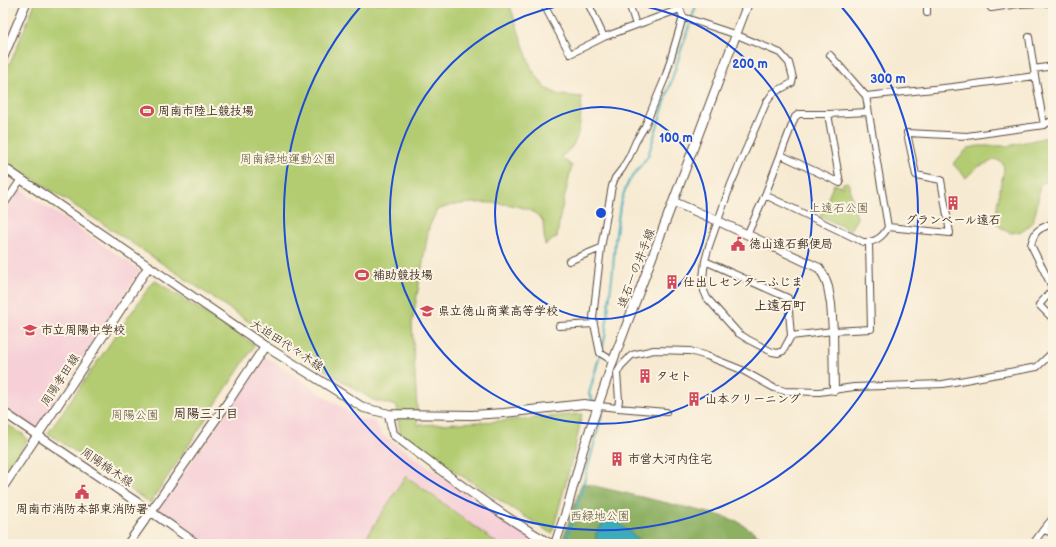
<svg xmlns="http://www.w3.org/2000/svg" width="1056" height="547" viewBox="0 0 1056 547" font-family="'Balsamiq Sans','Klee One',sans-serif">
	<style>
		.built { fill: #f6cfd7 }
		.green { fill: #b3cc72; stroke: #777b48 }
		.forest { fill: #8eb064; stroke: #646d41 }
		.water { fill: #3dacba; stroke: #3c6b6c }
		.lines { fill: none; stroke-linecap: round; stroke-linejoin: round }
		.stream { stroke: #3dacba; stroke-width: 2 }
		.street-casing { stroke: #574739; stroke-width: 8 }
		.secondary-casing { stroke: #574739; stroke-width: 10 }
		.street { stroke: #fff; stroke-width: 6 }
		.secondary { stroke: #fff; stroke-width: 8 }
		.ring { fill: none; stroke: #1d4ed8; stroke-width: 2 }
		.labels { text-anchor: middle; stroke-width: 4; stroke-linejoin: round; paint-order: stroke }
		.poi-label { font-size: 12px; font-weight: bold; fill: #3b2a1e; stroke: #fcf5e5; text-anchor: start }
		.park-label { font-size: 12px; fill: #595233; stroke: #fcf5e5 }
		.street-label { font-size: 12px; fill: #3b2a1e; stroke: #fcf5e5 }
		.neighbourhood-label { font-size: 13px; font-weight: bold; fill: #3b2a1e; stroke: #fcf5e5 }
		.centre { fill: #1d4ed8; stroke: #fcf5e5; stroke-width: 2 }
		.ring-label { font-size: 12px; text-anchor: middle; font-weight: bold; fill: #1d4ed8; stroke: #fcf5e5; stroke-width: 4; stroke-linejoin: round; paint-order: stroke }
	</style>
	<rect width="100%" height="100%" fill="#fcf5e5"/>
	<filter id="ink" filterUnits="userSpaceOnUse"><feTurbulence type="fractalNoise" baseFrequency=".025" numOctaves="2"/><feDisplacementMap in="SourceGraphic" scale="8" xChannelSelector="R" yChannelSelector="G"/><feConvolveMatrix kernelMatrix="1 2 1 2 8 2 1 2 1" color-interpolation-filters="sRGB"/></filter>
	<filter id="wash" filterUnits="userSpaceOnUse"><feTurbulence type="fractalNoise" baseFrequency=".012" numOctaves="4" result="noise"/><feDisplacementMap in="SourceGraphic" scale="16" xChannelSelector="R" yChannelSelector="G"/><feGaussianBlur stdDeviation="0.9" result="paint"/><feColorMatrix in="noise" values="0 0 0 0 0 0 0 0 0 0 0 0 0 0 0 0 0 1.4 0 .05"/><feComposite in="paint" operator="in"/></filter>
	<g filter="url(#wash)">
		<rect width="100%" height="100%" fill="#f7ead2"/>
		<path class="built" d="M20,189L140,270L36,430L3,407V214Z
			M266,357L359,419L374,421L381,434L540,544H208L157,510Z"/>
		<path class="green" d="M35,3H509L531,68L545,88L559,95L582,97C580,114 582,135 570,149C567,152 564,155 561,157L572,166L560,216L557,237L545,245L543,221C539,217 536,213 531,211C512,201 470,201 449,206C445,207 441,209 437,210L429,227L412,324L418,425L500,421L582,414L574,452L552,534L445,465L400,434L397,406L373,400L264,332L117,233L3,159V75L12,59Z
			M1053,136V173H1051L1048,181L1040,184C1037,201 1038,230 1017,232C1013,233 1011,233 1008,232C1003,229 998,227 997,222C994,212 1002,182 1004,170L1003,163L995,159L990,162L977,167L966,178L953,164L968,148L979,146H1008Z
			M848,182L857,218L850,230L820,216L834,184L843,187V183Z
			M154,280L255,345L150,503L48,433Z
			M3,422L24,435L27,441L3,477Z
			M406,476L498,544H362Z"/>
		<path class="forest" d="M582,483L718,515L737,521L772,544H561Z"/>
		<path class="water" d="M607,518L618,520C624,531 636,534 643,544H596V533Z"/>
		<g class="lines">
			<path class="stream" d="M602,349L605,337L613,269L615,241L620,205L625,190L629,181L648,156L681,50L697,3
				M594,402L589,394L600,354
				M565,544L580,497L602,414L599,409"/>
		</g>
	</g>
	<g filter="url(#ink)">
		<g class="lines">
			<defs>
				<path id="street" d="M543,3L570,54L604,37L680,9
					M588,3L604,37
					M629,3L636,25
					M988,3L991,8L1018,4L1047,3
					M927,13V3
					M683,17L737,35L780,53L789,63L793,78L792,83L773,93L766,103L731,184L709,246L705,261L703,278L704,291L707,298L738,333L749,340L772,352L778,353L783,351L791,336L788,298L705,261
					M1029,37L1035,76
					M1034,69L1053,66
					M866,96L953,87L1035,76L1044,125
					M781,155L840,183L828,114
					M765,195L863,242C874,243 883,237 888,227L866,96L830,55
					M3,206L21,179
					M888,227L950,233L941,180L916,175L907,133L967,136L1044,125L1053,120
					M747,235L765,195L795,117L799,114H828L868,112
					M569,261L601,248
					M1053,289L1031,245C1035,229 1039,229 1053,223
					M1053,289L1039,305L1053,319
					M559,326L594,324
					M791,336L833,331L871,329L869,243
					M613,361L600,353L594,324L593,318L601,248L612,186L615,178L622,169L629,157L636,141L645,126L652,109L665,78L683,17L678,3
					M599,406L618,408L619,400L617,373L621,366L632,355L654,350L690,351L707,356L742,370L774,388L785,391L819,392L854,387L943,384L1037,367L1053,352
					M618,408L666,412
					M1043,530L1053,533
					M1033,544L1043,530L1053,518"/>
				<path id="secondary" d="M3,58L26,3
					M3,167L265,346L364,408L389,414L472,415L504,413L584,404L599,406
					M674,202L718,221L819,268L824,276L828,287L831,304L833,331L834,390
					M3,412L150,511L197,544
					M389,414L393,434C444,473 495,512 551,544
					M3,487L63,397L149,266
					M128,544L228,402L265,346
					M555,544L567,509L583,450L613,361L748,3"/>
			</defs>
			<use href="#street" class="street-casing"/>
			<use href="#secondary" class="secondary-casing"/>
			<use href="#street" class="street"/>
			<use href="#secondary" class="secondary"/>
		</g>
	</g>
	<g class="ring">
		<circle cx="601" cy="213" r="106"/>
		<path d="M623 3A211 211 0 1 1 579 3"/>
		<path d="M840 5A317 317 0 1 1 362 5"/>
	</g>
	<defs>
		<symbol id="stadium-bare" viewBox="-9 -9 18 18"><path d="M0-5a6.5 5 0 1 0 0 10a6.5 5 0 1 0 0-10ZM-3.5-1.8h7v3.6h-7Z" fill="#d1495b" stroke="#fcf5e5" stroke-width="2.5" paint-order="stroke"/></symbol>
		<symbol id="building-bare" viewBox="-9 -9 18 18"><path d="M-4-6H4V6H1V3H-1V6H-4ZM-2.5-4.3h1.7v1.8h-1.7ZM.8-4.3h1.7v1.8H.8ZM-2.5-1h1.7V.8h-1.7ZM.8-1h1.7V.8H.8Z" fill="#d1495b" stroke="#fcf5e5" stroke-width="2.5" paint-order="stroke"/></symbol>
		<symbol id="civic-bare" viewBox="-9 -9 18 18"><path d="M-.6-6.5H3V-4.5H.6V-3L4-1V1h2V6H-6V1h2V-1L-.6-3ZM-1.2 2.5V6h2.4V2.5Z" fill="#d1495b" stroke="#fcf5e5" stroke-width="2.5" paint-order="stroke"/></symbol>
		<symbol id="school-bare" viewBox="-9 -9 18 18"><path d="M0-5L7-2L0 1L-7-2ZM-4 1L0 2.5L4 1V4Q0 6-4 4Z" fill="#d1495b" stroke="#fcf5e5" stroke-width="2.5" paint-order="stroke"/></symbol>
	</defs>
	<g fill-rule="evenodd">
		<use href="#stadium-bare" x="137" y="101" width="20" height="20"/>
		<use href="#building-bare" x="943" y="193" width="20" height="20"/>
		<use href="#civic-bare" x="728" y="234" width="20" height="20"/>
		<use href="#stadium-bare" x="352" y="265" width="20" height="20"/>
		<use href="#building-bare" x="662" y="272" width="20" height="20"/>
		<use href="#school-bare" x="417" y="301" width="20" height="20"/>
		<use href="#school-bare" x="20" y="320" width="20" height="20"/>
		<use href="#building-bare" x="635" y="366" width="20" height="20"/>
		<use href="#building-bare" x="684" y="389" width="20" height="20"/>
		<use href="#building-bare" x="607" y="449" width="20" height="20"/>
		<use href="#civic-bare" x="72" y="482" width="20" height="20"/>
	</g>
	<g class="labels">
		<g class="poi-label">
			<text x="158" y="115">周南市陸上競技場</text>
			<text x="953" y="224" text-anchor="middle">グランベール遠石</text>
			<text x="749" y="248">徳山遠石郵便局</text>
			<text x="373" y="279">補助競技場</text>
			<text x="683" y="286">仕出しセンターふじま</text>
			<text x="438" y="315">県立徳山商業高等学校</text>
			<text x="41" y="334">市立周陽中学校</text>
			<text x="656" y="380">タセト</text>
			<text x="705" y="403">山本クリーニング</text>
			<text x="628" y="463">市営大河内住宅</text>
			<text x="82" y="513" text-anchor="middle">周南市消防本部東消防署</text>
		</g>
		<g class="park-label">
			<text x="288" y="163">周南緑地運動公園</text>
			<text x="839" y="212">上遠石公園</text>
			<text x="135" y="419">周陽公園</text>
			<text x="600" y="520">西緑地公園</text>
		</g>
		<g class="street-label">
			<text transform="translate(636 268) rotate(-69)" y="4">遠石一の井手線</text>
			<text transform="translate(287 345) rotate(33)" y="4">大迫田代々木線</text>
			<text transform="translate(60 380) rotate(-57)" y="4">周陽孝田線</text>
			<text transform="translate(107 467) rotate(34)" y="4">周陽楠木線</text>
		</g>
		<g class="neighbourhood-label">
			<text x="780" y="310">上遠石町</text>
			<text x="206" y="418">周陽三丁目</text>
		</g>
	</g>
	<circle cx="601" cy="213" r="6" class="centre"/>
	<g class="ring-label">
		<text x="750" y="68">200 m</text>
		<text x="888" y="83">300 m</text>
		<text x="676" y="142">100 m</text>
	</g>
	<rect width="1056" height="547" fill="none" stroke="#fcf5e5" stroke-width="16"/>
</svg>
